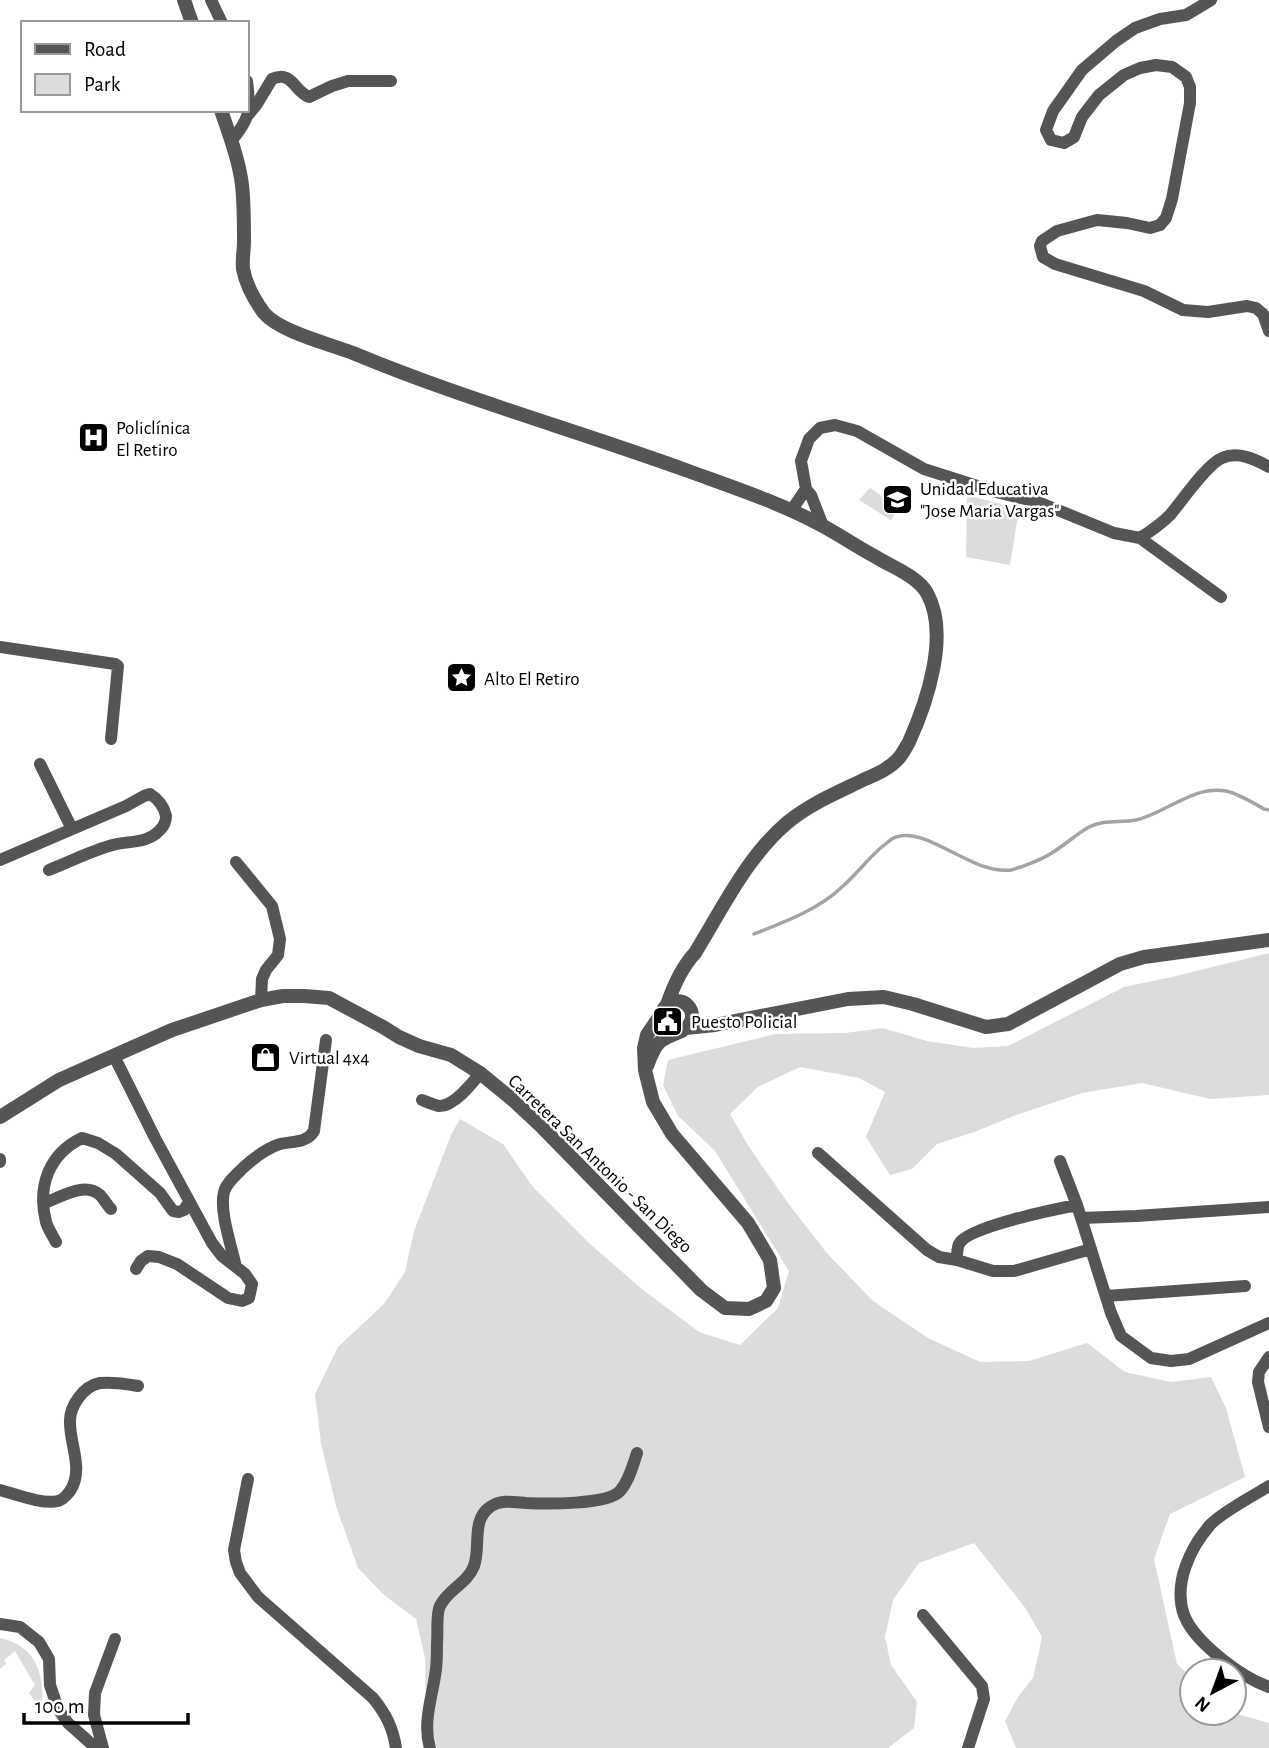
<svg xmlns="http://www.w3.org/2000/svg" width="1269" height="1748" viewBox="0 0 1269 1748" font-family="'Alegreya Sans',sans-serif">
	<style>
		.green { fill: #dcdcdc }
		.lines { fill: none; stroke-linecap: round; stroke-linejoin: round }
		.stream { stroke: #a3a3a3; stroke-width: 3.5 }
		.minor { stroke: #555; stroke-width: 12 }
		.tertiary { stroke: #555; stroke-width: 14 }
		.labels { text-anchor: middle; stroke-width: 5; stroke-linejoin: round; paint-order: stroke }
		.poi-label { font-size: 19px; fill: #000; stroke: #fff; text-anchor: start }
		.street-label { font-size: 19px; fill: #000; stroke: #fff }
	</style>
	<rect width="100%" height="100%" fill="#fff"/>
	<path class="green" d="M870,488L899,508L891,520L859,500Z
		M967,495L1019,509L1010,565L966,557Z
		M1269,953V1095L1210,1099L1142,1083L1082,1093L1016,1115L977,1131L937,1144L912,1169L890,1175L866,1137L885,1092L859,1078L800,1067L758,1087L730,1114L749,1147L788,1203L826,1252L873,1301L928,1338L980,1362L1029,1361L1087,1343L1125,1372L1171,1382L1211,1377L1226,1408L1245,1477L1170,1514L1154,1559L1177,1664L1192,1678V1713H1234L1269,1723V1748H1016L1005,1721L1018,1697L1033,1678L1042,1637L1026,1609L974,1543L919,1563L893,1600L885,1637L891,1665L917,1702L914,1728L888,1748H437L426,1704L425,1658L416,1619L383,1594L358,1568L336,1506L321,1443L315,1394L338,1347L384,1304L405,1272L414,1231L451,1135L460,1119L503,1144L533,1187L589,1243L643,1290L699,1332L740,1345L778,1308L789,1271L715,1151L678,1116L663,1085L668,1060L775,1034L845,1033L883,1028L927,1041L973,1048L1008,1046L1124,987L1172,977Z
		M0,1638C34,1645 44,1671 42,1703L35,1702L29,1693L35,1685L15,1651L4,1660L6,1664L0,1669Z"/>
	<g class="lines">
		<path class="stream" d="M754,934C784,922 818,910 842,887C857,874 868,858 883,846C887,843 892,838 896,837C927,826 972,875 1011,870C1016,869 1016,868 1021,867C1031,863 1041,860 1050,854C1064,846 1075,835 1089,827C1104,819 1121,823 1136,820C1166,813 1194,785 1226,791C1239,794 1252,802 1264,809L1269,810"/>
		<path class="minor" d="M211,0L222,23
			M1211,0L1186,15L1160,19L1135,28L1116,41L1082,70L1053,111L1046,130L1051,140L1064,143L1074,137L1082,117L1099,95L1124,75L1140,68L1156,65L1172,67L1186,77L1190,87V103L1172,199L1166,218L1160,225L1150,228L1127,223L1097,220L1057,231L1042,241L1040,246L1043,257L1055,264L1144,291L1183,310L1208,312L1247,306L1256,308L1263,314L1269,331
			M249,114L257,104L272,79C292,70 294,91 309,97L332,86L348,81H391
			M231,141C250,119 251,111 247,81
			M791,511L806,489
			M823,526L811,495L806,489L801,461L809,439L820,428L835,425L857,431L924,469L996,492L1038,502L1114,533L1140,538C1151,531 1161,524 1170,515C1182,501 1207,464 1222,458C1238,451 1255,459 1269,467
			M1140,538L1221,597
			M0,647L115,664L118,666L111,739
			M40,764L72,829
			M0,860L126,806L144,796L150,794C158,799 164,806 166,816C166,821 164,826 160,830C146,845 127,840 109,846C89,852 69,862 49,870
			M236,862L272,906L280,939L278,955L266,970L262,979L261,1000
			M114,1056L155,1138L212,1243L222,1256L245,1274L252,1284L249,1298L242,1301L228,1298L177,1264L159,1257L148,1256L141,1261L136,1269
			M422,1100C427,1102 434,1105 439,1106C453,1107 472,1084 480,1073
			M818,1153L927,1250L939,1257L957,1260
			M0,1159V1162
			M1060,1161L1077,1205L1111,1313L1121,1336L1151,1358L1171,1361L1189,1359L1269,1323
			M44,1203C60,1198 84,1181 100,1195C104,1199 107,1205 111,1209
			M1077,1205C1056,1209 967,1227 959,1244C957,1248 957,1256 957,1260L993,1271H1014L1091,1249
			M1081,1218L1136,1216L1269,1207
			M56,1242C53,1236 48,1229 46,1222C37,1186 49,1154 82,1138L98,1143L116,1154L160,1193L173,1211L179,1212L184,1210L189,1202
			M236,1267C232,1248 219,1211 224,1192C226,1183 237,1174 244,1167C254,1158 267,1148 280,1144C293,1141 307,1143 314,1131L326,1040
			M1106,1296L1245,1286
			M1269,1357L1259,1372L1258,1382L1269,1427
			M248,1479L234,1550L236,1562L240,1573L258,1597L373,1698C386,1714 393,1728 396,1748
			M1269,1486C1253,1496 1222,1512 1210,1525C1190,1548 1173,1584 1184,1615C1191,1633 1208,1648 1223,1660C1237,1671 1252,1681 1269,1687
			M0,1490C15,1494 43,1505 58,1501C63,1500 67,1495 70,1491C84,1470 70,1445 70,1423C69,1407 83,1386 100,1383C112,1382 127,1384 138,1386
			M923,1615L982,1686L984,1699L968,1748
			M0,1624L20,1627L39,1642L49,1659L50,1685L58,1709L68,1723L96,1748
			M103,1748L94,1715L95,1693L115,1639
			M430,1748C422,1722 433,1695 436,1669C437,1660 437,1651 437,1643C438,1633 436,1613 440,1606C448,1589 467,1584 474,1566C481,1547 471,1520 490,1507C501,1499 514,1502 526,1503C545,1504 608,1505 620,1491C629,1481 633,1465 637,1453"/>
		<path class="tertiary" d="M184,0L192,23
			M221,110C229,134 239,160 242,185C244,203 244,222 244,241C244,250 242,260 243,269C246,284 255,301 264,313C280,332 330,344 353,353C463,399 579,431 691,472C735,488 780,503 821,525C840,535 857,547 876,557C892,567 917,576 927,593C950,634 927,702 909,742C906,747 902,755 898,759C888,770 874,775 861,781C836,793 810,804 788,822C748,855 722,909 695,953C681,968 673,987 667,1005
			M662 1016a15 15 0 1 1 30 0a15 15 0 1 1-30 0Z
			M686,1028L715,1025L848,999L884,997L913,1004L986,1027L1008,1024L1120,964L1144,957L1269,940
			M647,1066C656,1042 658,1040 682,1031
			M0,1117L59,1080L172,1030L261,1000L283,996H304L329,998L383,1027L399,1037L419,1046L451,1055L480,1073L513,1100L540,1125L701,1290L725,1308L749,1309L766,1301L774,1288L770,1260L748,1223L672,1134L653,1102L645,1070L644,1048L647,1035L664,1010"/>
	</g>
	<defs>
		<symbol id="hospital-square" viewBox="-11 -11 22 22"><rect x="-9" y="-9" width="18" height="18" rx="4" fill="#000" stroke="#fff"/><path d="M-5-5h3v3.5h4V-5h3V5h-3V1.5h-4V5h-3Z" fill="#fff"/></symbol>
		<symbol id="school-square" viewBox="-11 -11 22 22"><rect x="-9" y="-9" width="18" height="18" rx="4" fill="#000" stroke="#fff"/><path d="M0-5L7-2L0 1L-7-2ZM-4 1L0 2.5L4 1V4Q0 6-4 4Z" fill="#fff"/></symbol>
		<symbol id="sight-square" viewBox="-11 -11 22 22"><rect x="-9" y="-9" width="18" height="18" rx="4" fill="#000" stroke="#fff"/><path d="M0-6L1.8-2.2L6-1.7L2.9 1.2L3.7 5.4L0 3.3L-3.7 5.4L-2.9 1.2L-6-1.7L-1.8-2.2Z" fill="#fff"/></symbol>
		<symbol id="civic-square" viewBox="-11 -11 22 22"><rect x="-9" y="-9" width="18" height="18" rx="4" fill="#000" stroke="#fff"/><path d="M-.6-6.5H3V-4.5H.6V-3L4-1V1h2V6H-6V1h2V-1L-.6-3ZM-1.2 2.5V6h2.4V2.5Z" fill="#fff"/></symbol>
		<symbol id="shop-square" viewBox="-11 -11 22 22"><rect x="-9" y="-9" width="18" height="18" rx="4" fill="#000" stroke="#fff"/><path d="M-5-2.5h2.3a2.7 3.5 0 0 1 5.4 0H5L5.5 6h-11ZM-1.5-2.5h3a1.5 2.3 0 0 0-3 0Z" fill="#fff"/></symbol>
	</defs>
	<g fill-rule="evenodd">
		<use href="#hospital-square" x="76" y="420" width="35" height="35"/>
		<use href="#school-square" x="880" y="482" width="35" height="35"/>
		<use href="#sight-square" x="444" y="660" width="35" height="35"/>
		<use href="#civic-square" x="650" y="1004" width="35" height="35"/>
		<use href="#shop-square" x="248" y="1040" width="35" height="35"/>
	</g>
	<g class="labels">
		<g class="poi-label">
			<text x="116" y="434">Policlínica<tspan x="116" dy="22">El Retiro</tspan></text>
			<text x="920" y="495">Unidad Educativa<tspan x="920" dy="22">"Jose Maria Vargas"</tspan></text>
			<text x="484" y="685">Alto El Retiro</text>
			<text x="691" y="1028">Puesto Policial</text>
			<text x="289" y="1064">Virtual 4x4</text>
		</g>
		<g class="street-label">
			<text transform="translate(601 1163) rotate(44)" y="7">Carretera San Antonio - San Diego</text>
		</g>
	</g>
	<rect x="21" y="21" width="228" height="91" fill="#ffffff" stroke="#999999" stroke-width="2"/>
	<rect x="35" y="44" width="35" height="10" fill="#555555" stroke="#999999" stroke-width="2"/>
	<text x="84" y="56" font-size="21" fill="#000000">Road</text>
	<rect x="35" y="74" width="35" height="21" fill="#dcdcdc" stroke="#999999" stroke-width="2"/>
	<text x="84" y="91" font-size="21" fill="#000000">Park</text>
	<g transform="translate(1213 1692) rotate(221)"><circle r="33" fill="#ffffff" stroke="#999999" stroke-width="2"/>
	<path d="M0-5L12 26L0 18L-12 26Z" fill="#000000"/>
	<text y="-10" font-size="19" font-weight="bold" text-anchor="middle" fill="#000000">N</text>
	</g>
	<path d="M24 1713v10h164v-10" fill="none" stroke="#000000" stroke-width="3.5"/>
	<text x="35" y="1713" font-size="21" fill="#000000" stroke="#ffffff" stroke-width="5" paint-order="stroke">100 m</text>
</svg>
